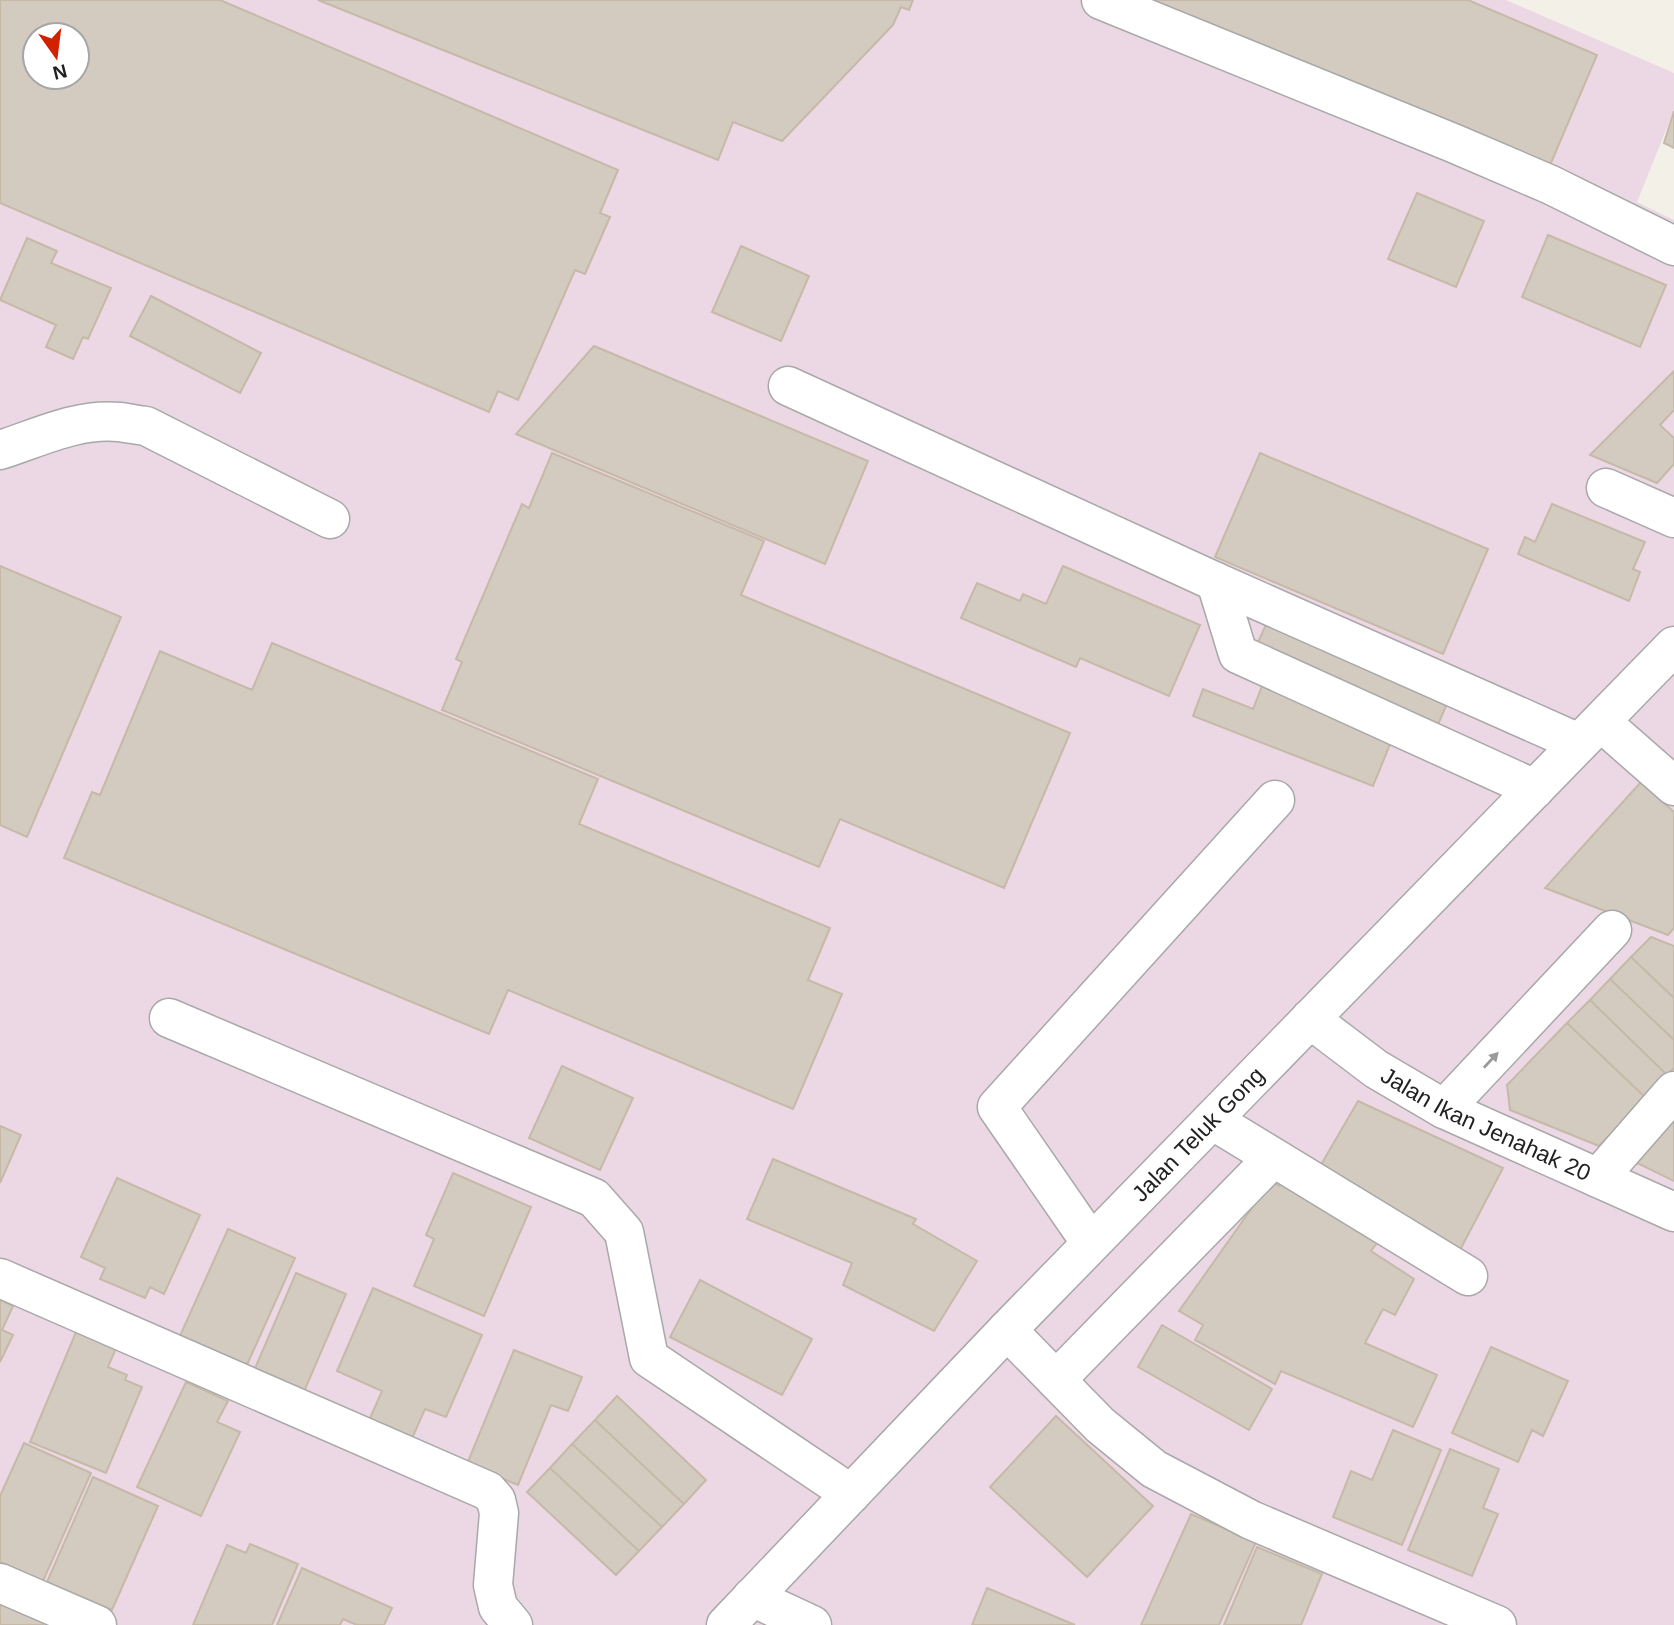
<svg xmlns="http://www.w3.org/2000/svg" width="1674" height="1625" viewBox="0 0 1674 1625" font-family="Helvetica,sans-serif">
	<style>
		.industrial { fill: #ecd8e5; fill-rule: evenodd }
		.building { fill: #d3cbbf; stroke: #c6b9a7; stroke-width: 2; fill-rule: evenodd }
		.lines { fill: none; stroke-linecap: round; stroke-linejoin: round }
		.minor-casing { stroke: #a8a8a8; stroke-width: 41 }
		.minor { stroke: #fff; stroke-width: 38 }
		.oneway { fill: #9b9b9b }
		.labels { text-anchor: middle; stroke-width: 5; stroke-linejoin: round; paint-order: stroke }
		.street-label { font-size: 23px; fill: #212121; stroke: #fff }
	</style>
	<rect width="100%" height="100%" fill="#f2f0e7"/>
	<path class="industrial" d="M0,0H1506L1674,73V110L1637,202L1674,220V1625H0ZM35,35H77V77H35Z"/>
	<path class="building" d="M0,0H220L618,170L600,213L610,217L585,274L575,270L518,400L498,391L489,412L0,203ZM35,35H77V77H35Z
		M318,0H913L909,10L901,7L893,25L782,141L733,122L718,160Z
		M1148,0H1468L1597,55L1548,170Z
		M1674,111V148L1664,143Z
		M1417,193L1484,221L1456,287L1388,259Z
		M1548,235L1666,285L1640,347L1522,297Z
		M27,238L57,251L51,263L111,288L88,339L83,337L73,359L46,347L56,325L0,300Z
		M741,246L809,276L781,341L712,312Z
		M151,296L261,353L240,393L130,336Z
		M594,346L868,461L825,564L516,434Z
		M1674,371V410L1660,425L1674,438V464L1657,483L1590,455Z
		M552,453L764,541L741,595L1070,733L1004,888L840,819L819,867L442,710L462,662L456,659L522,504L529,508Z
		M1260,453L1488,549L1443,654L1215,557Z
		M1552,504L1645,542L1633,569L1640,572L1629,601L1518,554L1525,537L1535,542Z
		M0,566L121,617L27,837L0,825Z
		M1063,566L1200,625L1169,696L1080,658L1076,667L961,618L977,583L1020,601L1023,594L1046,604Z
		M1269,618L1450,697L1436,729L1254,651Z
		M272,643L598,779L579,824L830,928L808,980L842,994L793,1109L508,990L489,1034L64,858L92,792L100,795L160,651L252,690Z
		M1264,681L1393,737L1373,786L1193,716L1203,689L1253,709Z
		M1641,782L1674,812V928L1668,935L1545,888Z
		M1651,937L1674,946V998L1631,957Z
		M1631,957L1674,998V1040L1610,979Z
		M1610,979L1674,1040V1068L1667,1075L1590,1000Z
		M1590,1000L1667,1075L1646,1098L1567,1023Z
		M1567,1023L1646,1098L1599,1146L1510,1110L1507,1085Z
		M562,1066L633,1098L600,1170L529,1138Z
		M1358,1101L1503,1168L1460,1250L1318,1170Z
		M1674,1120V1181L1635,1162Z
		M0,1126L21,1135L0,1183Z
		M773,1159L916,1219L913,1224L977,1261L934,1331L843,1285L852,1263L747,1219Z
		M453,1173L531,1207L484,1316L414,1286L434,1239L426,1235Z
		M117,1178L200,1215L164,1294L150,1287L145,1298L100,1279L105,1268L81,1257Z
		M1286,1178L1380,1239L1371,1251L1414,1279L1395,1315L1383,1309L1365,1343L1437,1375L1413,1427L1281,1371L1275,1384L1195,1340L1203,1325L1179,1311L1271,1181L1279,1186Z
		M228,1229L295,1258L246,1367L179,1338Z
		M296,1273L346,1294L303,1394L253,1373Z
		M700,1280L812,1339L782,1395L670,1337Z
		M373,1288L482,1335L446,1417L425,1409L410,1443L367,1425L382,1391L337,1371Z
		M0,1300L13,1306L2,1330L13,1335L0,1362Z
		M1162,1325L1272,1389L1249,1430L1138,1367Z
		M76,1332L116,1348L108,1367L127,1375L125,1380L142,1387L106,1473L30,1442Z
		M1491,1347L1568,1381L1543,1436L1532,1430L1518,1462L1452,1433Z
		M514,1350L582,1377L568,1411L551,1405L518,1485L467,1464Z
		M186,1382L228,1401L217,1422L240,1432L201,1516L137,1487Z
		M617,1396L706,1480L684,1504L595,1420Z
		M1056,1416L1153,1506L1087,1577L990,1487Z
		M595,1420L684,1504L662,1527L572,1444Z
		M1393,1430L1441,1450L1402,1545L1333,1517L1351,1471L1372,1480Z
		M24,1443L91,1473L43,1581L0,1562V1496Z
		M572,1444L662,1527L639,1551L550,1468Z
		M1450,1449L1499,1469L1483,1508L1498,1514L1472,1576L1408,1550Z
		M550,1468L639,1551L616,1575L527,1492Z
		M93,1477L158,1506L112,1610L47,1582Z
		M1191,1514L1256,1542L1219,1625H1141Z
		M250,1544L298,1564L272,1625H193L227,1545L246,1553Z
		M1257,1547L1322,1574L1301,1625H1224Z
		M302,1568L392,1608L384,1625H357L343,1619L340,1625H277Z
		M987,1588L1075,1625H972Z
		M0,1599L45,1620L43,1625H0Z"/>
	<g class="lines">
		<defs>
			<g id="minor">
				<path d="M1101,0L1453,143L1551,185L1674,246"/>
				<path d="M788,386L1216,582L1579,743"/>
				<path d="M0,450C38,438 77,418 119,422C128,423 137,425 146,426L330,519"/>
				<path d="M1606,488L1674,518"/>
				<path d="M1216,582L1238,654L1535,789"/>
				<path d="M1601,722L1674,786"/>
				<path d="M169,1018L594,1198L624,1232L649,1358L851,1494"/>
				<path id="s1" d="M1310,1019L1376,1069L1444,1109L1674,1212"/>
				<path d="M1444,1109L1612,930"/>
				<path d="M1212,1120L1468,1276"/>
				<path d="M1598,1178L1674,1091"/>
				<path d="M1091,1243L997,1107L1275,800"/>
				<path d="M0,1278L488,1491L496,1500L499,1513L493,1585L498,1607L513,1625"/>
				<path d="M1007,1330L1100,1425L1154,1469L1251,1520L1497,1625"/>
				<path d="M1056,1380L1273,1158"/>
				<path d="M0,1583L97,1625"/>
				<path d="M752,1597L812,1625"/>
				<path id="s2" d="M726,1625L1007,1330L1674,646"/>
			</g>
		</defs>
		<use href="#minor" class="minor-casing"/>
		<use href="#minor" class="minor"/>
	</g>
	<defs><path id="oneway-solid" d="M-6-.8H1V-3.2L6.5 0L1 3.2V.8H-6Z" transform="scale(1.75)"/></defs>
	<use class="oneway" href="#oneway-solid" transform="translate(1491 1060) rotate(-47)"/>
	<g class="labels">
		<g class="street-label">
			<text dy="8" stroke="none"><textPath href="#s1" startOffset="206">Jalan Ikan Jenahak 20</textPath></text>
			<text dy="8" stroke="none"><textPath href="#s2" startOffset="681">Jalan Teluk Gong</textPath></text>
		</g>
	</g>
	<g transform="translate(56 56) rotate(166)"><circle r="33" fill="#ffffff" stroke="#a6a6a6" stroke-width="2"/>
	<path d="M0-5L12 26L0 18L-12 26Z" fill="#d22100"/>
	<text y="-10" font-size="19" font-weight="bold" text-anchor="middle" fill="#212121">N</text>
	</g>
</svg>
